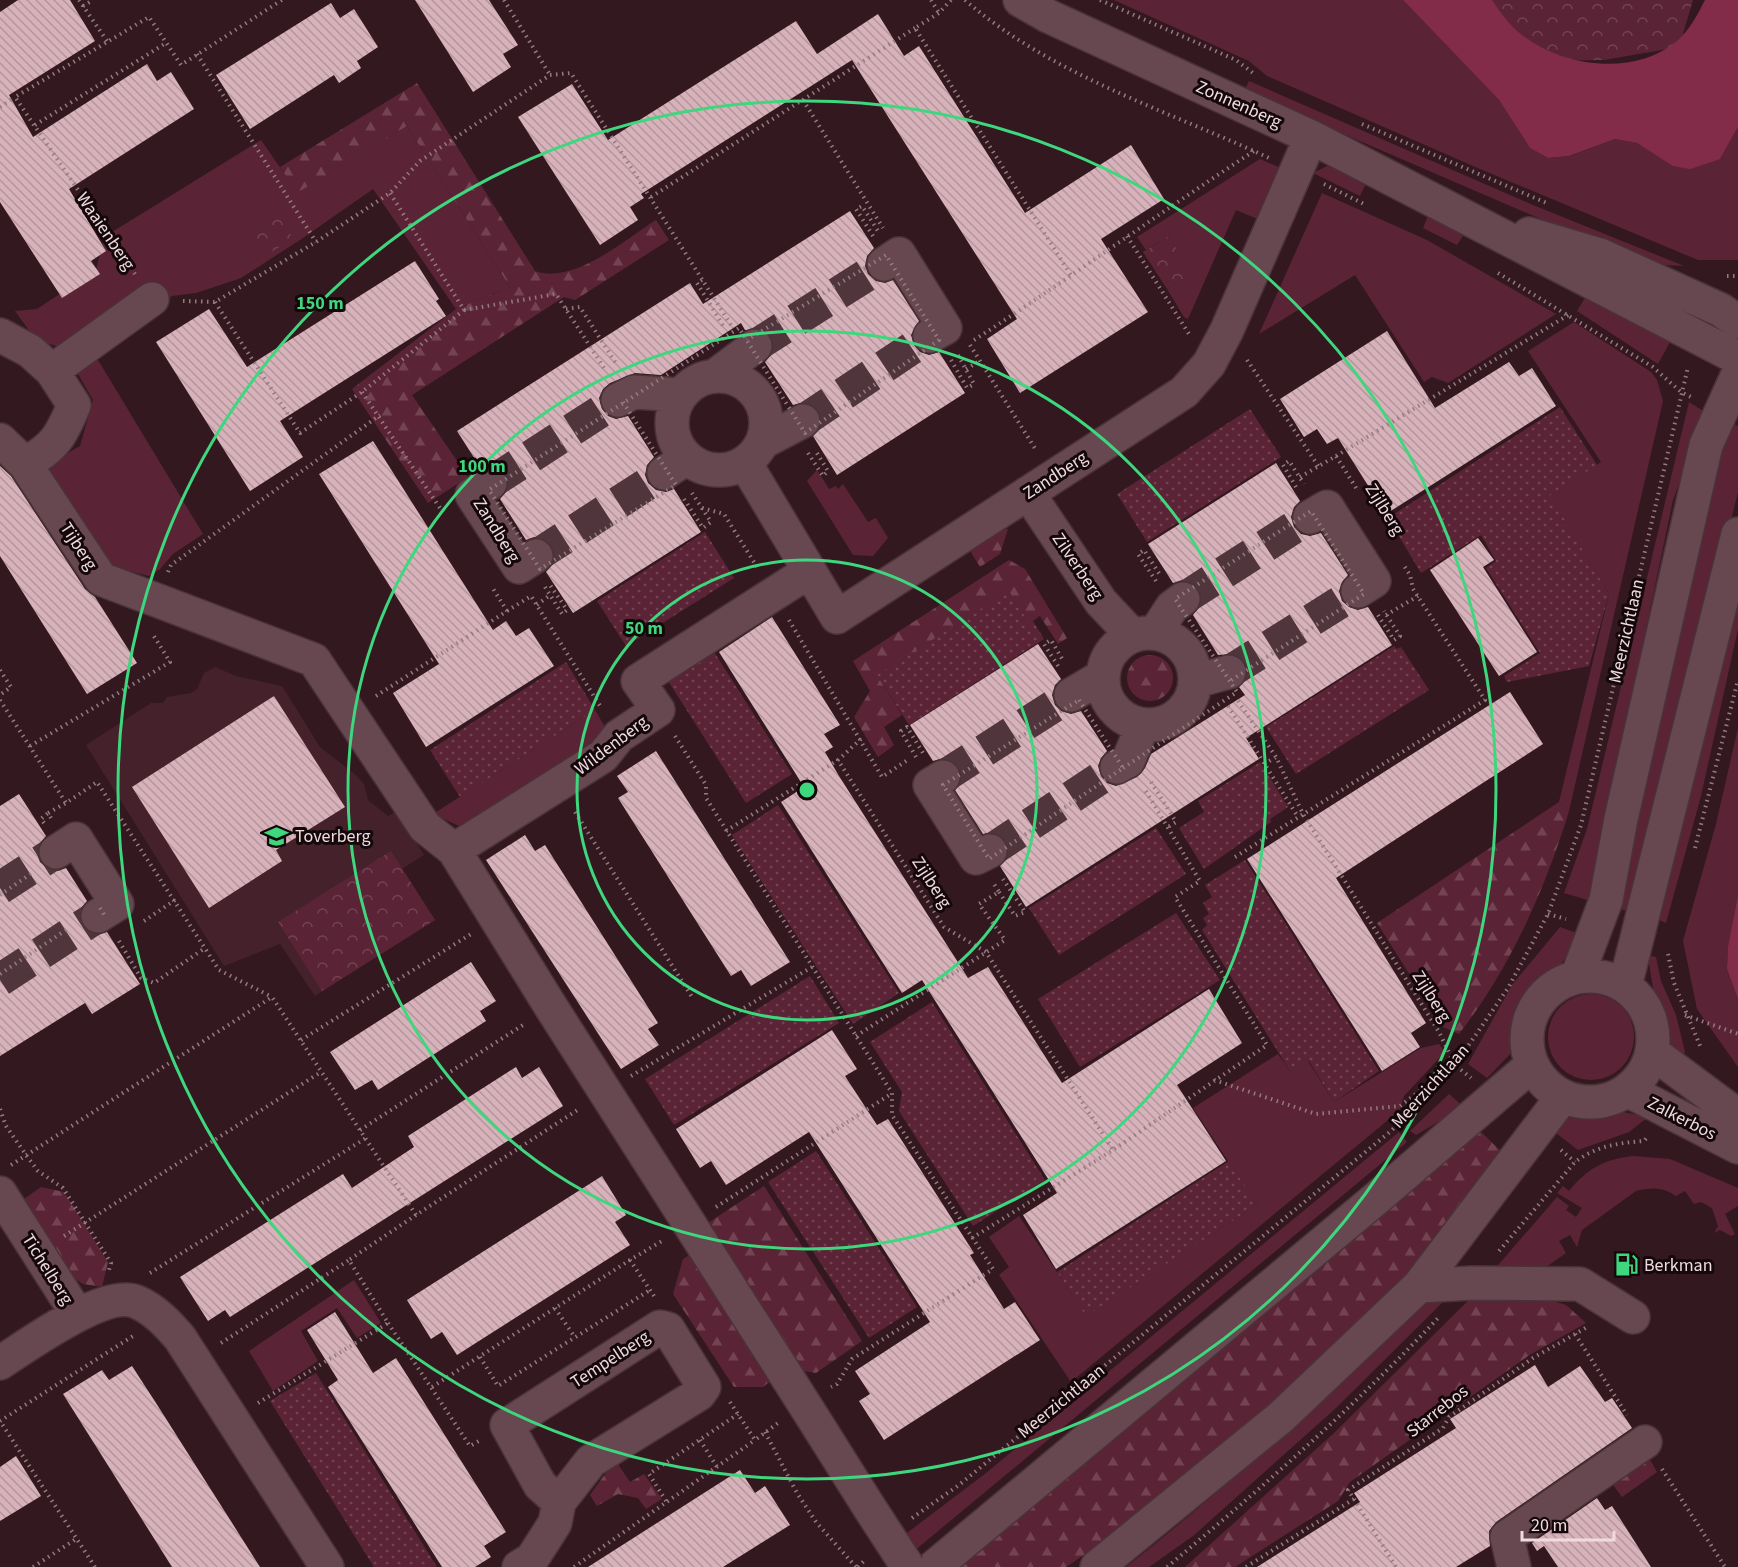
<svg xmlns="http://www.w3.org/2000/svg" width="1738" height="1567" viewBox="0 0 1738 1567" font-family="'Source Sans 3',sans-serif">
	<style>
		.built { fill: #44212b }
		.grass { fill: #5b2436 }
		.forest { fill: url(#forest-firs) }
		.park { fill: url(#park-crowns) }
		.garden { fill: url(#garden-dots) }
		.water { fill: #832c49 }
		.building { fill: url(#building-back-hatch) }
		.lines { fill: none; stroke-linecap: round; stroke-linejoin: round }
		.minor-tunnel { stroke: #50353d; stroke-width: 33; stroke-dasharray: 33 16; stroke-linecap: butt }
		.minor-casing { stroke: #493339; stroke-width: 36 }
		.path { stroke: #937b81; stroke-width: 4; stroke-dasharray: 1.5 4.5; stroke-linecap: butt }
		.minor { stroke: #684850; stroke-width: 33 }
		.minor-bridge-casing { stroke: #493339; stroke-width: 36; stroke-linecap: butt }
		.path-bridge { stroke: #937b81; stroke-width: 4; stroke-dasharray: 1.5 4.5; stroke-linecap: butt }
		.minor-bridge { stroke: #684850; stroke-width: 33 }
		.ring { fill: none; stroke: #3ed77d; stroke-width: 3 }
		.labels { text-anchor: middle; stroke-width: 6; stroke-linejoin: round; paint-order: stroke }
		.street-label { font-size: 18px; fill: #efdbdf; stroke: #14080b }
		.poi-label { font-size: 18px; fill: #efdbdf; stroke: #14080b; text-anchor: start }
		.centre { fill: #3ed77d; stroke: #14080b; stroke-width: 3 }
		.ring-label { font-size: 18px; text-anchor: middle; font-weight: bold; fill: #3ed77d; stroke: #14080b; stroke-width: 6; stroke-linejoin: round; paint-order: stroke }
	</style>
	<defs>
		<pattern id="forest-firs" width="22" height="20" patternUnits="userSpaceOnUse" patternTransform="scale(1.5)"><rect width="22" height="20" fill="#5b2436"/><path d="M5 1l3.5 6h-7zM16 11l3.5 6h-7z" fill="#734353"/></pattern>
		<pattern id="park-crowns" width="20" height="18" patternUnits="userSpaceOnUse" patternTransform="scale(1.5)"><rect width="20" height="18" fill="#5b2436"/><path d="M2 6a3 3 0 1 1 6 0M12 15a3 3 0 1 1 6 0" fill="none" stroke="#734353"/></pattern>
		<pattern id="garden-dots" width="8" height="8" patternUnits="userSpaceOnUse" patternTransform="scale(1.5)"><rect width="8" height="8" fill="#5b2436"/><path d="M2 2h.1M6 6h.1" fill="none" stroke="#734353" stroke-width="1.8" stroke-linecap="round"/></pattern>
		<pattern id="building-back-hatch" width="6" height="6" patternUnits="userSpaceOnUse" patternTransform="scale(1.5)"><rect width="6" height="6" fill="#d7b2ba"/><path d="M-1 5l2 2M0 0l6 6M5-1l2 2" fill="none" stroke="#b3969c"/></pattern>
	</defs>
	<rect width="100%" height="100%" fill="#341820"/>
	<path class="built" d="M215,667L236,676L282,686L320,747L356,775L364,784L368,800L388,816L397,811L424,855L402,869L435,920L315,996L280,944L224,966L86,745L151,703H163L167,697L191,693L197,689L204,673Z"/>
	<path class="grass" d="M1114,0H1403L1499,100L1530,148L1548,158L1570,156L1615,139L1637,143L1654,153L1720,159L1738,127V260H1698L1480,169L1267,76L1249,61Z
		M1249,81L1533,205L1684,266L1645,264L1244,91Z
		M407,126L510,287L456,309L373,189L300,240L241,278L196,293L172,296L95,355L203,534L173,554L160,569L149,576L101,564L40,469L80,446L93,400L63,348L36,340L15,311L37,309L96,270L104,237L261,140L297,192Z
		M1260,159L1283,169L1260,220L1236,210L1188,319L1184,317L1167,289L1191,273L1169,236L1146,250L1137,237Z
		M1331,164L1369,177L1360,196L1313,173Z
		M1322,193L1427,240L1556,314L1448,383L1432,377L1424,382L1355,275L1259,334Z
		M1432,206L1468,228L1457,245L1423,228Z
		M1587,294L1670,342L1658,364L1577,311Z
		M1574,322L1651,372L1657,380L1663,401L1569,811L1559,802L1609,594L1549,495L1601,462L1528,351Z
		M1689,402L1705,412L1673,500L1620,753L1594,902L1564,893L1587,829Z
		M1726,420L1738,426V492L1633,913L1614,907Z
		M817,470L829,489L836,486L838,489L843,484L868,522L876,518L888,538L873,556L853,555L807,481Z
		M1738,585V629L1701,796L1666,923L1654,918Z
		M595,710L605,727L599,750L470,831L433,814Z
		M1738,728V895L1728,946L1727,969L1738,999V1067L1697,1009L1683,941L1716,824Z
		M1560,927L1582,935L1559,967L1535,986L1518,1014L1512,1052L1487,1078L1468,1064L1512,985Z
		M1648,955L1656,957L1661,981L1676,1015L1685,1052L1681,1060C1661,1034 1652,988 1648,955Z
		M1548 1037a43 43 0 1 1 86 0a43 43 0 1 1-86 0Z
		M1439,1044L1445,1052L1404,1096L1399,1111L1071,1382L999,1275L1009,1267L989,1237L1019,1216L1086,1315L1257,1205L1193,1108L1278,1054L1290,1071L1308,1061L1334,1102L1421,1048Z
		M1449,1094L1464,1107L1416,1135L1410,1131Z
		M1619,1111L1648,1117L1629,1132L1578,1150L1552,1130L1572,1116Z
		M1399,1132L1407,1142L908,1556L899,1539L986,1473Z
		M1633,1156L1670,1159L1738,1188V1206L1725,1214L1735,1234L1731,1236L1720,1230L1714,1233L1718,1226L1712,1208L1701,1202L1694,1204L1685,1191L1676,1196C1663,1187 1652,1187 1636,1191L1582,1230L1577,1247L1570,1235L1559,1241L1566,1253L1542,1270L1493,1271L1557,1197L1569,1206L1566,1210L1576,1217L1582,1208L1557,1193L1563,1186L1569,1191C1587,1169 1604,1159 1633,1156Z
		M354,1280L381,1323L357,1338L337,1308L301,1331L318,1361L273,1391L249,1351Z
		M1450,1295L1336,1408L1193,1536L1149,1567H1126C1232,1484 1329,1392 1425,1298Z"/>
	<path class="forest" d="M417,83L535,271C574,285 624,240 656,220L669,240L575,300L564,297L412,395L468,477L428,503L352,389L456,309L510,287L407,126L297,193L280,167Z
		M1002,528L1008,529L1000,554L980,567L969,549Z
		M1009,560L1025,569L1067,638L1058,644L1040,616L1030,623L877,675L902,715L884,727L894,745L878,757L854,717L870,691L853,661Z
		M1127 678a23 23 0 1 1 46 0a23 23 0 1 1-46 0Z
		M1559,802L1569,811C1545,890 1510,968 1459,1034L1443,1027L1377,923Z
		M1480,1131L1507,1157L1425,1259L1243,1434L1159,1504L1066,1567H948Z
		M764,1186L862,1341L816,1373L798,1370L708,1223Z
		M41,1187L64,1192L108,1262L102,1287L83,1284L66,1273L20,1202Z
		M699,1249L778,1375L763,1387H734L673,1294L683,1259Z
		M1533,1295L1566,1305L1586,1323L1531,1354L1350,1482L1338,1501L1235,1567H1185L1333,1434L1472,1297Z
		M1643,1448L1657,1472L1622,1497L1605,1474Z
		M615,1460L630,1482L644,1474L662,1499L646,1509L638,1498L618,1494L597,1506L590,1495Z"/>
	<path class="park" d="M1487,0H1693L1679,47L1604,60L1540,61Z
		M275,212L293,238L261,259L242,233Z
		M1169,236L1192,273L1167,289L1143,252Z
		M391,851L435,920L322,991L278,922Z"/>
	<path class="garden" d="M1560,407L1597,465L1550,495L1609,594L1589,666L1507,682L1504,676L1540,653L1486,568L1496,561L1481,535L1421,573L1388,518Z
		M1250,409L1281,457L1147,542L1117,494Z
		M705,532L734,578L626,646L597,601Z
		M1009,591L1029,623L1033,621L1044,639L909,725L877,675Z
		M709,644L792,774L746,803L663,673Z
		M1394,646L1397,649L1401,647L1429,690L1296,774L1266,727Z
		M566,662L595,710L460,797L430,750Z
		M1260,762L1288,807L1270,819L1271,822L1204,869L1179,828L1204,812L1198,801Z
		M778,805L899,993L853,1024L732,835Z
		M1156,828L1186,874L1059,955L1029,908Z
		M1245,860L1379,1071L1334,1102L1309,1061L1290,1071L1202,930L1207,925L1203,918L1209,914L1203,903L1212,897L1205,885Z
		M1176,913L1220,980L1080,1067L1038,999Z
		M810,976L839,1023L674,1125L645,1079Z
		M932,1002L1045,1180L973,1226L899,1111L902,1092L870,1042Z
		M816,1151L917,1307L869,1338L768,1182Z
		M1229,1161L1257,1205L1086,1316L1057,1272Z
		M316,1373L437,1567H374L270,1401Z"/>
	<path class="water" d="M1403,0H1492C1500,12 1510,26 1522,35C1563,67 1634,77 1677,41C1689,31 1698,14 1705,0H1738V127L1720,159L1690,169L1673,166L1637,143L1615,139L1569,156L1548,158L1530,148L1499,100Z
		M1738,895V999L1727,969L1728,946Z"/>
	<path class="building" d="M18,0H70L95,41L9,95L33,137L147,64L157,81L171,72L194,109L69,189L106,251L91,261L100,274L62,298L0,202V12Z
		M415,0H489L518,45L503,54L511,67L473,92Z
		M331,3L340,18L354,9L378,47L357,61L361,68L339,83L334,75L250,129L216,75Z
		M878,14L904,56L919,46L1025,213L1131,145L1164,199L1101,239L1148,312L1020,393L987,339L1017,319L852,60L641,194L644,198L630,207L638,220L600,245L518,117L572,84L608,140L796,21L817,54Z
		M850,211L874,248L867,256L865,266L868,274L876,281L885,283L893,280L919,321L911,335L914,345L920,352L929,355L939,352L965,393L837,475L813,436L822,422L820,413L813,406L804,402L793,405L765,362L772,354L774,344L770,335L762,329L745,330L741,323L661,375L635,373L610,383L603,389L599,398L602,409L608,416L616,419L628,416L654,457L647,465L645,475L648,483L656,490L666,492L674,489L701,532L573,613L546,572L553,564L555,556L552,546L544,539L534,537L526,540L500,499L507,491L509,481L506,473L498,466L489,464L480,467L457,431L690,283L703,304Z
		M415,261L439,299L436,301L446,316L280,421L303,457L250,491L156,342L209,309L247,367Z
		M1387,331L1435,408L1509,362L1519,376L1532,368L1556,406L1386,514L1338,438L1327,444L1317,429L1304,437L1280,399Z
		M373,441L493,630L506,621L516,636L529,628L554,666L426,747L393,693L439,664L319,474Z
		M1276,463L1300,501L1294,507L1291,517L1294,527L1301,534L1310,536L1321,533L1348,575L1342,582L1339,591L1342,601L1349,607L1358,610L1368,607L1392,645L1246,738L1259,759L1026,907L1000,866L1009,853L1006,842L1000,835L992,832L983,834L955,790L962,777L959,767L952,761L943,758L933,761L910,725L1038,644L1061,679L1055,685L1052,695L1055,705L1061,711L1071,714L1081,711L1107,751L1101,758L1098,766L1101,776L1107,783L1116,786L1137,777L1145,768L1151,754L1245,695L1239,687L1247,676V668L1243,659L1233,654L1218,655L1193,615L1200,606L1202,596L1198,588L1190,582L1182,580L1173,583L1148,544Z
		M0,466L11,476L85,589L95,597L137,663L87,694L0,556Z
		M1478,538L1494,560L1483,567L1537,652L1499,676L1430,570Z
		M772,617L840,725L824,734L833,747L825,752L839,776L968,978L988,967L1062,1083L1209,989L1242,1043L1177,1085L1226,1161L1056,1269L1023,1215L1057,1193L922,980L902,993L781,802L804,787L719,652Z
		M1510,692L1543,744L1336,878L1426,1023L1411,1033L1420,1047L1382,1071L1247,859Z
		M274,696L345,807L276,850L282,861L209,908L132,787Z
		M656,751L790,962L751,986L741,970L731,976L618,798L628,792L617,776Z
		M19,794L46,836L39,844L37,854L40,862L48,869L58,871L66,868L87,901L81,908L79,916L82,925L90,933L98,935L107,932L140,984L92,1014L85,1003L0,1056V806Z
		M525,835L535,851L545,845L658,1023L648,1029L659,1045L621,1069L486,860Z
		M471,962L496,1001L480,1011L486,1021L378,1090L372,1080L355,1090L330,1052Z
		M832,1030L857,1069L845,1076L877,1125L888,1119L974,1253L970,1255L1004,1309L1015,1302L1040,1340L884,1440L859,1401L870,1394L855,1371L930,1322L809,1132L726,1185L711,1161L700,1168L676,1129Z
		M516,1067L522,1078L539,1067L563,1106L230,1317L225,1310L208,1321L180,1277L343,1174L352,1188L414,1147L408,1136Z
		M602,1176L626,1215L615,1222L630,1245L457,1355L442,1332L431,1339L407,1300Z
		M335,1312L373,1373L396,1358L506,1532L484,1546L491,1557L475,1567H442L328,1387L338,1380L307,1330Z
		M1535,1365L1548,1387L1580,1366L1605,1402L1612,1398L1632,1428L1496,1522L1489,1531L1490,1546L1456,1567H1257L1360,1502L1354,1493L1456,1428L1450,1419Z
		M132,1366L156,1403L260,1567H172L63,1394L102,1370L109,1380Z
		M16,1456L41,1496L0,1521V1467Z
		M740,1470L755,1493L765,1486L790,1525L723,1567H588Z
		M1597,1498L1605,1510L1612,1506L1651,1567H1558L1544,1546L1537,1551L1532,1543Z"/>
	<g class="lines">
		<path class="minor-tunnel" d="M755,346L884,264
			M803,421L930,336
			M490,483L618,400
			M536,556L664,473
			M1183,599L1310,517
			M1229,672L1358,591
			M943,777L1071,695
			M990,851L1117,767
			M0,888L56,852
			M0,980L98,916"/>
		<defs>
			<path id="minor" d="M1020,0L1048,16L1311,137L1738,358
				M1529,234L1600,255L1721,310L1738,322
				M884,264L899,254L945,328L930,336
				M0,335L30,351L52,371L152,299
				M672 423a47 47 0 1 1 94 0a47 47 0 1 1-94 0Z
				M715,376L755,346
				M618,400L634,392L681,395
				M0,440L25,464L101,579L314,660L425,827L454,850L551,1007L789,1380
				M763,442L803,421
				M745,463L837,617L1184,392L1209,364L1227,330L1311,137
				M25,464C55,447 61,436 74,405L52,371
				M664,473L687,458
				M490,483L472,495L519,567L536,556
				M1028,493L1101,602L1133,636
				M1310,517L1327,507L1374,581L1358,591
				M1155,633L1172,607L1183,599
				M1103 679a46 46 0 1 1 92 0a46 46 0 1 1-92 0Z
				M1196,681L1229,672
				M1071,695L1103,676
				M1117,767L1128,761L1143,725
				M943,777L930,785L976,858L990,851
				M454,850L603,756L619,736L658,710L638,681L808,572
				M56,852L76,839L117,904L98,916
				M1527 1039a63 63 0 1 1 126 0a63 63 0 1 1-126 0Z
				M1577,977L1606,900L1621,819L1706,445L1738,374
				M1625,986L1738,534
				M1652,1052L1738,1116
				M1627,1090L1738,1147
				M0,1193L77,1314
				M1419,1286L1472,1283L1580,1284L1633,1317
				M0,1363C27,1346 105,1288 137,1302C155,1310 168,1324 180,1338L327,1567
				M820,1429L869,1507
				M519,1567L532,1559L555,1523L559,1502L591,1461L699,1394L704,1387L668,1329L660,1327L507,1425L540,1485L559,1502
				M934,1567L1378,1197L1532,1065
				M1097,1567L1281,1417L1419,1286L1563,1096
				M1514,1567L1507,1537L1645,1442"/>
		</defs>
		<use href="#minor" class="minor-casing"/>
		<path class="path" d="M79,0L107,41
			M504,0L550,75
			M931,0L939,13
			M951,0L939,13L915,28L1072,277
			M965,0C1051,75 1166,110 1269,158
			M1100,0L1236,60L1253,73
			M83,6L93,0
			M197,54L316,242
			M803,100L883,228
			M0,107L15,97
			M1362,124L1549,204
			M35,125L166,43
			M1324,184L1366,205
			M651,197L915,28
			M873,236L856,209L862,206L878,231
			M1127,236L1189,334
			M1498,273L1653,367L1681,392L1693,398
			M135,274L15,97L149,17L181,65L282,0
			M1727,276H1738
			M702,280L697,283L725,329
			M183,301L215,302L316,242L390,193L420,161L550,75L571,73L731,325
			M215,302L300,433L362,392L464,310L390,193
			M566,309L580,307L617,365
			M464,310L556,294L606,371
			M974,340C1069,279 1159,213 1254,151
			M970,345L1036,450
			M951,360L967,388L974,384L958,355
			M1247,360L1319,467
			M966,369L978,362
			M362,392L442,511
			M808,453L823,476L828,471L815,450
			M1336,456L1570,314
			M1300,477L1336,456L1358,491
			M1296,487L1283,465L1289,461L1304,484
			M684,499L703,528L711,522L692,493
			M702,508L724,514L757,567
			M168,572L171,565L380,415
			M1156,581L1138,554L1144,550L1160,575
			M545,587L562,614L567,610L550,585
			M537,605L550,595
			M507,611L531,596L602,709
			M1378,615L1394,640L1400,636L1384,611
			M1386,615L1418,596
			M789,620L882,777L909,759
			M1058,666L1044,644L1051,640L1064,662
			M0,670L11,687L0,695
			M376,696L507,611L492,587
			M0,700L66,803L97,782L219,970L272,997
			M1238,701L1276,757L1303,814L1439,1032L1455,1065L1471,1078
			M1228,706L1298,817
			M675,736L706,785V798L892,1093V1115L993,1269L852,1359L837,1384L831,1387
			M861,739L838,760L944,927L986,952L1113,1150
			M30,746L170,662L152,633
			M916,757L901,731L907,727L923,753
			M1264,764L1276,757
			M1151,782L1176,822L1168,827
			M575,812L692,997
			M51,818L48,813L66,803
			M44,823L41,819L48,813
			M726,831L838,760
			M1695,848L1738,680
			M1235,857L1485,700L1413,589L1410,575L1403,564
			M999,892L1015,916L1025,912L1003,879
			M0,895L32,873
			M1548,914L1566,919
			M144,921L175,900
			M119,941L141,978L154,983L205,948
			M1668,954L1674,983L1701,1048
			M0,974L69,928
			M1685,1015L1738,1034
			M856,1036L1005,940L979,904L999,892L994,884
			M301,1040L471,934
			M631,1076L812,967
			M1214,1080L1316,1114L1400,1106L1445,1072
			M0,1109L6,1126L26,1155L38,1171L63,1188L111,1263L109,1270
			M360,1130L526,1023
			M1561,1150L1575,1162
			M11,1165L272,997L416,1215L579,1109
			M716,1207L891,1094
			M64,1236L321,1072
			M972,1238L1113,1150L1267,1045L1175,897L1200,881L1144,788
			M1499,1251L1575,1162C1596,1146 1618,1143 1644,1141L1648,1136
			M150,1273L366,1138
			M654,1296L630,1260L662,1241
			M555,1308L574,1336
			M388,1323L470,1446L481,1440
			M1575,1334L1627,1415
			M221,1343L349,1260
			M480,1357L498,1386L650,1290
			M432,1387L630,1260
			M730,1402L755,1440L778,1423
			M258,1403L388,1323L349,1260L416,1215
			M765,1432L797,1493L816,1522L856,1567
			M700,1440L717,1467
			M1662,1469L1725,1567
			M1354,1499L1396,1567
			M666,1501L649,1474L738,1414
			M912,1518L959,1485L1391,1131L1455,1065L1508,988L1548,914L1581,825L1688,367
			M33,1567L76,1539
			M95,1567L0,1421L133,1336
			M574,1567L755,1440
			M858,1567L866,1559
			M1167,1567C1262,1488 1355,1406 1440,1316
			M1246,1567L1354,1499L1348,1490L1443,1428L1449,1417L1533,1358L1589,1326"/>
		<use href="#minor" class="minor"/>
		<defs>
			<path id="minor-bridge" d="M789,1380L820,1429
				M869,1507L908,1567"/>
		</defs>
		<use href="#minor-bridge" class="minor-bridge-casing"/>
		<path class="path-bridge" d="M623,402L676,485L540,569L489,490L739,328L805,433L939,340L886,255L747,340
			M1079,700L1123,768L989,859L943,785Z
			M1123,768L1237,692L1175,599L1311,511L1364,594L1230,681
			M100,908L106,918"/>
		<use href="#minor-bridge" class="minor-bridge"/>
	</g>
	<g class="ring">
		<circle cx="807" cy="790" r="230"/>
		<circle cx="807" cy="790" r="459"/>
		<circle cx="807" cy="790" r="689"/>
	</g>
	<defs>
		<symbol id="school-bare" viewBox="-9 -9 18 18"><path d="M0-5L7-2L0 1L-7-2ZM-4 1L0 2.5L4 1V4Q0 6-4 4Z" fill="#3ed77d" stroke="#14080b" stroke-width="2.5" paint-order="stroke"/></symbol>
		<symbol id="fuel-bare" viewBox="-9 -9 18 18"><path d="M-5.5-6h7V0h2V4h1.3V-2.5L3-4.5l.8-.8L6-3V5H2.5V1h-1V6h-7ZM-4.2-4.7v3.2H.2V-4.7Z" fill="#3ed77d" stroke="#14080b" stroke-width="2.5" paint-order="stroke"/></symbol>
	</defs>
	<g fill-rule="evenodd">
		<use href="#school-bare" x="260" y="820" width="33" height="33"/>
		<use href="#fuel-bare" x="1610" y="1248" width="33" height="33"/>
	</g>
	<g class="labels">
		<g class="street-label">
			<text transform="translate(1239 104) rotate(24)" y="6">Zonnenberg</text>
			<text transform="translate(106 231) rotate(56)" y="6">Waaienberg</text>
			<text transform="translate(1055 475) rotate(-33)" y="6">Zandberg</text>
			<text transform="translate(1385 509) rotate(58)" y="6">Zijlberg</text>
			<text transform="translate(497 530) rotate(58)" y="6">Zandberg</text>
			<text transform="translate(79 546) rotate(57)" y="6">Tijberg</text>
			<text transform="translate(1078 566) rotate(56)" y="6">Zilverberg</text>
			<text transform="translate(1626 631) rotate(-77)" y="6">Meerzichtlaan</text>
			<text transform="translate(611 745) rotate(-37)" y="6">Wildenberg</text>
			<text transform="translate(932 882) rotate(57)" y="6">Zijlberg</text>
			<text transform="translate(1432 996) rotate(58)" y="6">Zijlberg</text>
			<text transform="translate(1430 1086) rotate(-48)" y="6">Meerzichtlaan</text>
			<text transform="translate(1682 1118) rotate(27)" y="6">Zalkerbos</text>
			<text transform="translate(48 1269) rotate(58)" y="6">Tichelberg</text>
			<text transform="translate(610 1359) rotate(-33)" y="6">Tempelberg</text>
			<text transform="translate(1061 1401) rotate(-39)" y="6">Meerzichtlaan</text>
			<text transform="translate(1437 1411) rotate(-38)" y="6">Starrebos</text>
		</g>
		<g class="poi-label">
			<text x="295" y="842">Toverberg</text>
			<text x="1644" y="1271">Berkman</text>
		</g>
	</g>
	<circle cx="807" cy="790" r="9" class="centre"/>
	<g class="ring-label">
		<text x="320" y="309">150 m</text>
		<text x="482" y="472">100 m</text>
		<text x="644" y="634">50 m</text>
	</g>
	<path d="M1522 1531v9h92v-9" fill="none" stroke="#efdbdf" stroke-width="3"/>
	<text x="1531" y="1531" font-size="18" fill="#efdbdf" stroke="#14080b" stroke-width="4.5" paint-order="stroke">20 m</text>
</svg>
